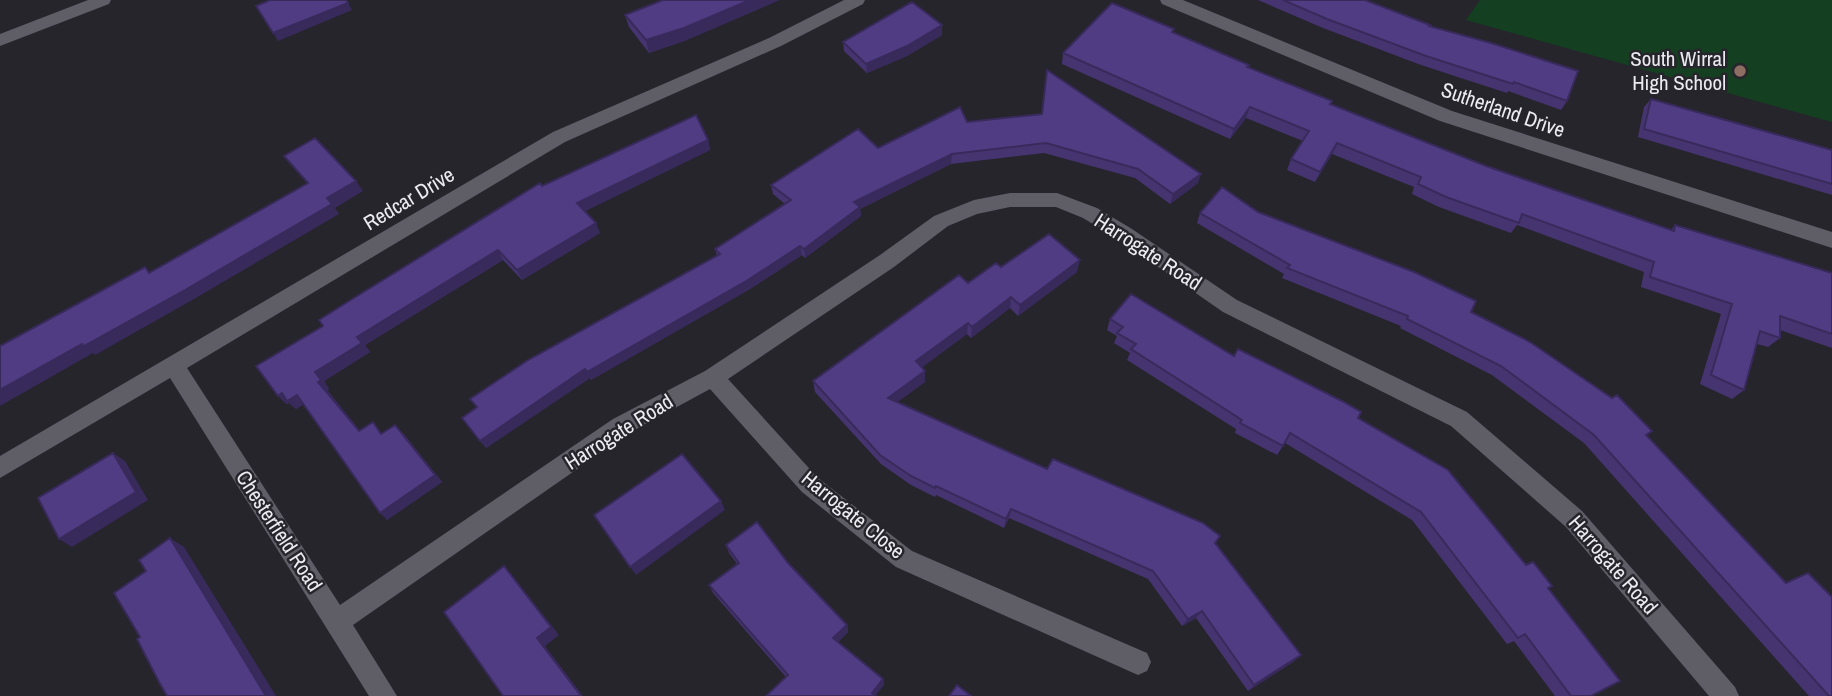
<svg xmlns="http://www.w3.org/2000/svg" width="1832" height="696" viewBox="0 0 1832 696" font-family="'Archivo Narrow',sans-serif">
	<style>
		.green { fill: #144021 }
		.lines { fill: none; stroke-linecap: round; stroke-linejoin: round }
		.street { fill: #5f5d66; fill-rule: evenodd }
		.secondary { fill: #5f5d66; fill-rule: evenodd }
		.wall { fill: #453470 }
		.shaded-wall { fill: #382a5b }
		.building { fill: #503c82; stroke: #382a5b; stroke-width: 2 }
		.education-dot { fill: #8d6e63; stroke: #26252c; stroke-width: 2.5 }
		.labels { text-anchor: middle; stroke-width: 5; stroke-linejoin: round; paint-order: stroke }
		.poi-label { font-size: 21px; fill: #ecebf1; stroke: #26252c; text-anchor: end }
		.street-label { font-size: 21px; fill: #ecebf1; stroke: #26252c }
	</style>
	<rect width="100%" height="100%" fill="#26252c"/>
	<path class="green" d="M1480,0H1832V122L1466,20Z"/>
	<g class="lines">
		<path class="street" d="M844,0H865L863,4L781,46L565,142L187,368L340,605L613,419L705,371L880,255L934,216L974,200L1010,193H1057L1097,208L1132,229L1237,300L1467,412L1582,511L1735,687L1739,696H1709L1566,527L1451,426L1223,312L1118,239L1083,218L1056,207H1010L977,214L948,226L894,267L728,379L818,478L912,551L1147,653L1151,662L1147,671L1138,675L896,567L802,492L710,389L629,433L353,625L397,696H369L170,378L0,478V456L553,132L769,38Z
			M1160,0H1183L1452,111L1832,232V248L1440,121L1162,4Z"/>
		<path class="secondary" d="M88,0H111L109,4L0,46V34Z"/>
	</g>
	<path class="wall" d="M1258,0H1365L1429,26L1567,101L1561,110L1508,91L1507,93L1421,65L1323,28Z
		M625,15L687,40L649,53L629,27Z
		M942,25V35L907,56L867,73L844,51L843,42Z
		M1173,33L1331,104L1486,166L1671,230L1675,225L1832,273V348L1780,330V338L1768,347L1757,344L1744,390L1732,399L1700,384L1721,314L1641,287L1644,272L1517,225L1511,233L1439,207L1412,194L1414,187L1332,154L1315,182L1287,170L1291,159L1303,141L1246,118L1230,139L1062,64L1063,53Z
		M1651,99L1832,150V195L1638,137L1644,107Z
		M967,122L1198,183L1170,204L1135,178L1044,153L951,164L860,209L861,216L805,258L802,255L750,289L591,380L590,378L486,448L462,418L476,407L717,256L715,249L785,204L773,194L771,185L878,148Z
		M708,140L710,150L585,211L600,233L522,280L503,260L365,345L370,352L324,381L329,389L327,390L360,431L382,433H403L442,482L387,520L304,404L296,409L289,403L286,404L323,326L542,186Z
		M1258,212L1471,312L1647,436L1832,696H1809L1584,443L1492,375L1400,328L1401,326L1282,278L1284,274L1197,223L1200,213Z
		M1001,267L1077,272L1018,316L1010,308L971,338L967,334L922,367L925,371V382L897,402L1047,469L1216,543L1301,655L1293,662L1248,691L1196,618L1182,626L1148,579L1009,518L1004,528L936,495L935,497L911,485L881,464L815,392L813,381L968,283Z
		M1110,319L1234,356L1358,418L1526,565L1552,586L1548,589L1591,696H1555L1514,641L1507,644L1412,520L1285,443L1277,455L1235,433L1236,429L1127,360L1130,353L1114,343L1117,336L1107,330Z
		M726,545L788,563L847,625L848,632L838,642L883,679L884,685L786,677L713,593L709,585L738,565L729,553Z"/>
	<path class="shaded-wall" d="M750,0H780L687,40L649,53L646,40Z
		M348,3L352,10L278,41L273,33Z
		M942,25V35L907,56L867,73L866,64Z
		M1250,107L1246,118L1230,139L1234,129Z
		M708,140L710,150L581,213L577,203Z
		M1337,143L1332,154L1315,182L1320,172Z
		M952,154L951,164L860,209L861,216L805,258L804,249L854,202Z
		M1201,174L1198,183L1170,204L1173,194Z
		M356,181L363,191L335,208L339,214L194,299L95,355L93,353L0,406V390Z
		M596,223L600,233L522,280L517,270Z
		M800,246L802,255L750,289L591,380L587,372Z
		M498,250L503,260L365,345L370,352L324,381L329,389L327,390L367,439L318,382L315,372L357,337Z
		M1080,260L1077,272L1018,316L1020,305Z
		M1011,297L1010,308L971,338L972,327Z
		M968,323L967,334L916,372V361Z
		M585,369L590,378L486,448L480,441Z
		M925,371V382L888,409V398Z
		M282,393L297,395L306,403L296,409L289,403L286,404L278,396Z
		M395,425L442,482L387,520L380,513Z
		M113,453L125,461L148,500L72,547L59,539Z
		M721,501L725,510L636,575L630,567Z
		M1011,509L1009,518L1004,528L1006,519Z
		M170,538L184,547L276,696H266Z
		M504,566L512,575L559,635L545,646L583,696H581L537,638Z
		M1202,611L1196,618L1182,626L1188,619Z
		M847,625L848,632L834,645L833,638Z
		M1301,655L1293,662L1248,691L1254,685Z
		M883,679L884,685L875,696L872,693Z"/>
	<path class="building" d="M270,0H346L348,3L273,33L256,6Z
		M663,0H750L684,28L646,40L625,15Z
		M1283,0H1365L1430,25L1429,26L1491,43L1578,71L1567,101L1514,82L1513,84L1426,56L1327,19Z
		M912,2L942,25L907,46L866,64L843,42Z
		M1112,3L1174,29L1172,32L1249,65L1247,67L1332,101L1330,104L1486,166L1674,231L1675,225L1832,273V334L1780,316V338L1760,331L1744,390L1711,375L1732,304L1650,277L1654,262L1522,214L1519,223L1446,197L1418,184L1421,177L1337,143L1320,172L1291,159L1309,131L1250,107L1234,129L1063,53Z
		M1047,70L1201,174L1173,194L1138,169L1046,143L952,154L854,202L860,207L804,249L800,246L748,280L587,372L585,369L480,441L462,418L477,407L470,399L528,360L720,254L715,249L791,200L771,185L858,129L878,148L960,107L967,122L1042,114Z
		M1651,99L1832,150V184L1644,129Z
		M696,115L708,140L577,203L596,223L517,270L498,250L357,337L362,343L315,372L321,380L318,382L359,431L373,422L381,434L395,425L435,475L380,513L297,395L287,401L282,393L278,396L256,366L323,326L319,320L349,301L540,183L542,186Z
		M315,138L356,181L327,198L332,204L185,290L84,346L82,344L0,390V346L145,267L149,273L308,183L284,156Z
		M1222,187L1258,212L1414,272L1476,301L1471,312L1530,342L1612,398L1617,395L1652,431L1646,435L1786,583L1808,573L1832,597V696H1829L1594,435L1501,366L1407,319L1408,316L1287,268L1290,265L1200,213Z
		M1049,234L1080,260L1020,305L1011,297L972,327L968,323L916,361L925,371L888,398L1047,469L1053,459L1203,523L1220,536L1215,543L1301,655L1254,685L1202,611L1188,619L1153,571L1011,509L1006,519L936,486L935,488L911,476L880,455L813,381L959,275L968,283L996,263L1001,267Z
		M1131,294L1234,356L1238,349L1342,401L1361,412L1358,418L1448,470L1526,565L1533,562L1552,586L1548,588L1620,681L1591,696H1571L1525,634L1518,638L1421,512L1290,433L1283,446L1240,423L1242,420L1131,349L1136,344L1117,333L1123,327L1110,319Z
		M113,453L136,492L59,539L38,498Z
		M682,454L721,501L630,567L594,515Z
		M757,522L788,563L847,625L833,638L883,679L872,693L876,696H766L788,675L709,585L739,563L726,545Z
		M170,538L266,696H167L159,682L137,639L140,637L114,593L146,571L139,560Z
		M504,566L551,627L537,638L581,696H503L444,612Z
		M957,685L971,696H949Z"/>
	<circle class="education-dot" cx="1740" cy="71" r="7"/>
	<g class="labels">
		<g class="poi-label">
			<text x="1726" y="66">South Wirral<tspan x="1726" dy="24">High School</tspan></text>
		</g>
		<g class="street-label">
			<text transform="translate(1503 110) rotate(19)" y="7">Sutherland Drive</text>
			<text transform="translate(409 199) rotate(-31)" y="7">Redcar Drive</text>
			<text transform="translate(1148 252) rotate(33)" y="7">Harrogate Road</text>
			<text transform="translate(619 432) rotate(-32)" y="7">Harrogate Road</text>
			<text transform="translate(853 515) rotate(39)" y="7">Harrogate Close</text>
			<text transform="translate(279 531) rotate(57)" y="7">Chesterfield Road</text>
			<text transform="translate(1613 565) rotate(49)" y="7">Harrogate Road</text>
		</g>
	</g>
</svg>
